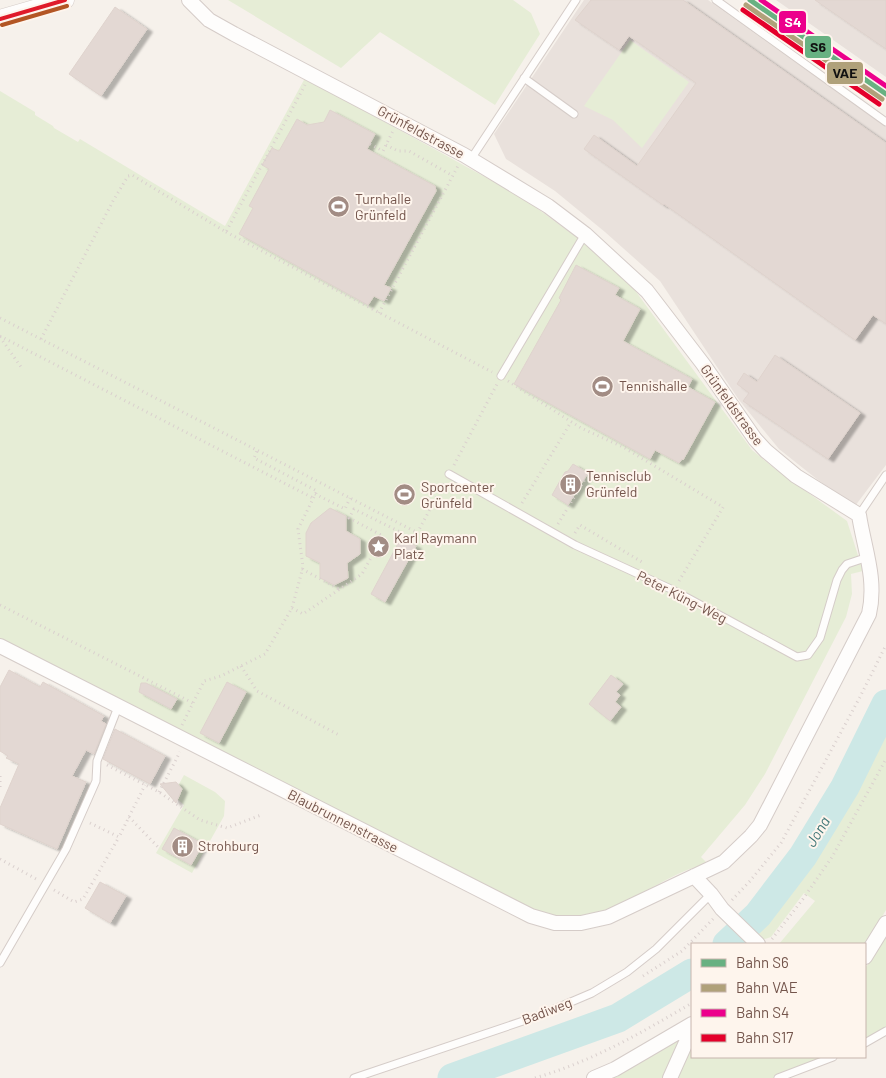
<svg xmlns="http://www.w3.org/2000/svg" width="886" height="1078" viewBox="0 0 886 1078" font-family="Barlow,sans-serif">
	<style>
		.industrial { fill: #e9e1dc }
		.green { fill: #e6edd6 }
		.lines { fill: none; stroke-linecap: round; stroke-linejoin: round }
		.river { stroke: #cde8e6; stroke-width: 29 }
		.building { fill: #e3d8d3; stroke: #dfd3cd; filter: url(#shadow) }
		.service-casing { stroke: #d5ccc8; stroke-width: 9 }
		.minor-casing { stroke: #d5ccc8; stroke-width: 16 }
		.tertiary-casing { stroke: #d5ccc8; stroke-width: 19 }
		.path { stroke: #dad0ce; stroke-width: 3; stroke-dasharray: 1 4; stroke-linecap: butt }
		.service { stroke: #fefdfc; stroke-width: 7 }
		.minor { stroke: #fefdfc; stroke-width: 14 }
		.tertiary { stroke: #fefdfc; stroke-width: 18 }
		.bus-1-casing { stroke: #fef5ed; stroke-width: 8 }
		.bus-2-casing { stroke: #fef5ed; stroke-width: 8 }
		.bus-1 { stroke: #df1b2a; stroke-width: 4 }
		.bus-2 { stroke: #b35624; stroke-width: 4 }
		.rail-1-casing { stroke: #fef5ed; stroke-width: 9 }
		.rail-2-casing { stroke: #fef5ed; stroke-width: 9 }
		.rail-3-casing { stroke: #fef5ed; stroke-width: 9 }
		.rail-4-casing { stroke: #fef5ed; stroke-width: 9 }
		.rail-1 { stroke: #68b182; stroke-width: 5 }
		.rail-2 { stroke: #b0a17a; stroke-width: 5 }
		.rail-3 { stroke: #ec008c; stroke-width: 5 }
		.rail-4 { stroke: #e4002b; stroke-width: 5 }
		.labels { text-anchor: middle; stroke-width: 4; stroke-linejoin: round; paint-order: stroke }
		.street-label { font-size: 14px; fill: #74554c; stroke: #fef5ed }
		.poi-label { font-size: 14px; fill: #74554c; stroke: #fef5ed; text-anchor: start }
		.water-label { font-size: 15px; font-style: italic; fill: #407778; stroke: #fef5ed }
		.line-badge { stroke: #fef5ed; stroke-width: 2 }
		.badge-label { font-size: 14px; text-anchor: middle; font-weight: bold; fill: #fff }
		.pale-badge-label { font-size: 14px; text-anchor: middle; font-weight: bold; fill: #111 }
	</style>
	<defs>
		<filter id="shadow"><feDropShadow dx="5.5" dy="3" stdDeviation="1" flood-color="#0004"/></filter>
	</defs>
	<rect width="100%" height="100%" fill="#f6f1eb"/>
	<path class="industrial" d="M584,0H708L886,127V465L855,506L818,480L779,449L739,400L660,281L605,232L555,191L506,159L494,134Z
		M776,0H886V77Z"/>
	<path class="green" d="M228,0H513L531,13L540,34L495,105L380,32L341,68Z
		M630,40L689,82L642,148L613,120L584,106Z
		M305,78L523,198L594,250L634,289L752,450L774,468L847,521L863,571L851,574L852,594L846,617L765,774L745,805L701,857L709,865C702,866 694,867 687,870C637,891 607,925 547,914C538,912 528,906 519,902L0,639V91L35,112V115L53,126L54,128L78,142L80,139L225,226Z
		M886,727V910L865,946V944H779L815,901L804,893L771,937L762,940L756,935L793,886L837,816Z
		M184,775L215,792L225,801L224,816L192,873L156,853L184,805L173,795Z
		M886,936V1031L865,1043V968L873,958Z
		M692,1031V1057H833L778,1078H609Z"/>
	<g class="lines">
		<path class="river" d="M727,944L758,915L803,856L845,787L886,704
			M452,1078L618,1018L692,973"/>
	</g>
	<path class="building" d="M591,0H683L886,143V324L873,315L855,340L664,204L663,205L584,149L594,135L637,166L696,83L629,36L619,50L575,20Z
		M815,0H886V49Z
		M115,7L147,29L101,96L69,74Z
		M330,110L375,134L367,149L435,186L436,191L384,285L391,288L384,301L374,296L368,305L239,234L253,208L249,206L269,169L262,165L272,148L279,151L297,119L307,125L324,122Z
		M576,265L619,288L615,295L640,309L623,341L692,379L688,387L715,402L683,460L682,459L679,463L655,450L650,459L514,384L561,300L559,298Z
		M775,355L860,413L828,459L743,401L749,393L737,384L744,373L757,382Z
		M573,464L588,473L568,505L552,495L565,472L568,471Z
		M330,508L346,516V531L360,539V554L347,563L348,578L334,585L320,578V563L306,556V533L311,523Z
		M401,538L416,546L385,602L371,594Z
		M9,670L40,687L43,682L104,716L101,721L106,724L94,754L86,750L72,776L86,782L57,849L0,824V808L19,764L6,758L8,756L0,751V687Z
		M611,675L623,684L616,692L620,695L615,702L621,707L610,721L589,704Z
		M227,682L246,692L219,743L200,733Z
		M141,683H146L177,699L171,709L139,692Z
		M115,729L165,756L150,784L103,759Z
		M176,782L182,789L176,803L160,784Z
		M174,828L203,844L191,865L162,849Z
		M100,882L126,896L110,923L85,908Z"/>
	<g class="lines">
		<defs>
			<path id="service" d="M716,0L886,122
				M524,78L574,114
				M471,159L576,0
				M501,376L585,234
				M449,474L575,545L673,590L797,657L808,655L820,638L837,580L842,570L847,564L868,557
				M859,515L886,475
				M0,963L66,849L96,781L97,761L118,707
				M865,1043L886,1031
				M354,1078L538,1016L592,993L627,972L656,949L711,894
				M778,1078L833,1057"/>
			<path id="minor" d="M0,646L531,916L555,923H581L608,917L724,862L751,836L760,825L869,614C877,579 864,548 859,515L796,476L766,451L755,439L703,364L647,291L585,234L548,206L464,155L234,34L209,20L189,0
				M694,876L711,894L722,909L758,944
				M865,957L886,923
				M594,1078L615,1069L692,1024
				M670,1078L692,1029"/>
			<path id="tertiary" d="M0,19L65,0"/>
		</defs>
		<use href="#service" class="service-casing"/>
		<use href="#minor" class="minor-casing"/>
		<use href="#tertiary" class="tertiary-casing"/>
		<path class="path" d="M370,144L383,151L393,131
			M386,145L398,151H409L453,176
			M226,232L492,372
			M379,313L458,166
			M0,318L418,533
			M0,336L313,498
			M0,337L21,367
			M41,339L113,201L128,176L132,175L226,232L305,85
			M508,381L581,428L623,447L723,507
			M454,465L497,384
			M315,494L345,509L350,498
			M522,503L571,422
			M558,524L585,479
			M575,533L580,525L642,562
			M302,569L339,589
			M679,581L725,504
			M0,605L193,703
			M292,608L303,614L362,574L383,536L349,518L354,509L414,539L444,483
			M241,666L257,691L339,735
			M182,725L204,681L221,676L265,654L292,608L303,567L298,529L317,491L254,458L257,451
			M107,765L159,792L200,820L227,828L261,815
			M0,776V788
			M159,792L180,752
			M129,817L159,848
			M90,823L119,837L145,785
			M0,859L38,880
			M54,890L74,902L83,899L119,837
			M732,900L750,881L781,843L860,697L886,645
			M772,939L803,899L832,857L886,759
			M643,976L682,951L713,919
			M535,1078C593,1061 641,1033 692,1003"/>
		<use href="#service" class="service"/>
		<use href="#minor" class="minor"/>
		<use href="#tertiary" class="tertiary"/>
		<defs>
			<path id="bus-1" d="M0,19L65,0"/>
			<path id="bus-2" d="M2,25L67,6"/>
		</defs>
		<use href="#bus-1" class="bus-1-casing"/>
		<use href="#bus-2" class="bus-2-casing"/>
		<use href="#bus-1" class="bus-1"/>
		<use href="#bus-2" class="bus-2"/>
		<defs>
			<path id="rail-1" d="M750,0L886,94"/>
			<path id="rail-2" d="M746,5L882,99"/>
			<path id="rail-3" d="M761,0L886,86"/>
			<path id="rail-4" d="M743,10L879,104"/>
		</defs>
		<use href="#rail-1" class="rail-1-casing"/>
		<use href="#rail-2" class="rail-2-casing"/>
		<use href="#rail-3" class="rail-3-casing"/>
		<use href="#rail-4" class="rail-4-casing"/>
		<use href="#rail-1" class="rail-1"/>
		<use href="#rail-2" class="rail-2"/>
		<use href="#rail-3" class="rail-3"/>
		<use href="#rail-4" class="rail-4"/>
	</g>
	<defs>
		<symbol id="stadium-disc" viewBox="-11 -11 22 22"><circle r="9.5" fill="#a28c84" stroke="#fef5ed"/><path d="M0-5a6.5 5 0 1 0 0 10a6.5 5 0 1 0 0-10ZM-3.5-1.8h7v3.6h-7Z" fill="#fff"/></symbol>
		<symbol id="building-disc" viewBox="-11 -11 22 22"><circle r="9.5" fill="#a28c84" stroke="#fef5ed"/><path d="M-4-6H4V6H1V3H-1V6H-4ZM-2.5-4.3h1.7v1.8h-1.7ZM.8-4.3h1.7v1.8H.8ZM-2.5-1h1.7V.8h-1.7ZM.8-1h1.7V.8H.8Z" fill="#fff"/></symbol>
		<symbol id="sight-disc" viewBox="-11 -11 22 22"><circle r="9.5" fill="#a28c84" stroke="#fef5ed"/><path d="M0-6L1.8-2.2L6-1.7L2.9 1.2L3.7 5.4L0 3.3L-3.7 5.4L-2.9 1.2L-6-1.7L-1.8-2.2Z" fill="#fff"/></symbol>
	</defs>
	<g fill-rule="evenodd">
		<use href="#stadium-disc" x="326" y="194" width="25" height="25"/>
		<use href="#stadium-disc" x="590" y="374" width="25" height="25"/>
		<use href="#building-disc" x="558" y="472" width="25" height="25"/>
		<use href="#stadium-disc" x="392" y="482" width="25" height="25"/>
		<use href="#sight-disc" x="366" y="534" width="25" height="25"/>
		<use href="#building-disc" x="170" y="834" width="25" height="25"/>
	</g>
	<g class="labels">
		<g class="street-label">
			<text transform="translate(421 132) rotate(28)" y="5">Grünfeldstrasse</text>
			<text transform="translate(732 405) rotate(54)" y="5">Grünfeldstrasse</text>
			<text transform="translate(682 597) rotate(27)" y="5">Peter Küng-Weg</text>
			<text transform="translate(343 821) rotate(27)" y="5">Blaubrunnenstrasse</text>
			<text transform="translate(547 1011) rotate(-21)" y="5">Badiweg</text>
		</g>
		<g class="poi-label">
			<text x="355" y="204">Turnhalle<tspan x="355" dy="16">Grünfeld</tspan></text>
			<text x="619" y="391">Tennishalle</text>
			<text x="586" y="481">Tennisclub<tspan x="586" dy="16">Grünfeld</tspan></text>
			<text x="421" y="492">Sportcenter<tspan x="421" dy="16">Grünfeld</tspan></text>
			<text x="394" y="543">Karl Raymann<tspan x="394" dy="16">Platz</tspan></text>
			<text x="198" y="851">Strohburg</text>
		</g>
		<g class="water-label">
			<text transform="translate(818 832) rotate(-59)" y="5">Jona</text>
		</g>
	</g>
	<g class="line-badge">
		<rect x="778" y="10" width="29" height="24" rx="5" fill="#ec008c"/>
		<rect x="804" y="35" width="28" height="24" rx="5" fill="#68b182"/>
		<rect x="826" y="61" width="38" height="24" rx="5" fill="#b0a17a"/>
	</g>
	<g class="badge-label">
		<text x="793" y="27">S4</text>
	</g>
	<g class="pale-badge-label">
		<text x="818" y="52">S6</text>
		<text x="845" y="78">VAE</text>
	</g>
	<rect x="691" y="943" width="175" height="115" fill="#fef5ed" stroke="#c7b5ad"/>
	<rect x="701" y="959" width="25" height="8" fill="#68b182" stroke="#c7b5ad"/>
	<text x="736" y="968" font-size="15" fill="#74554c">Bahn S6</text>
	<rect x="701" y="984" width="25" height="8" fill="#b0a17a" stroke="#c7b5ad"/>
	<text x="736" y="993" font-size="15" fill="#74554c">Bahn VAE</text>
	<rect x="701" y="1009" width="25" height="8" fill="#ec008c" stroke="#c7b5ad"/>
	<text x="736" y="1018" font-size="15" fill="#74554c">Bahn S4</text>
	<rect x="701" y="1034" width="25" height="8" fill="#e4002b" stroke="#c7b5ad"/>
	<text x="736" y="1043" font-size="15" fill="#74554c">Bahn S17</text>
</svg>
